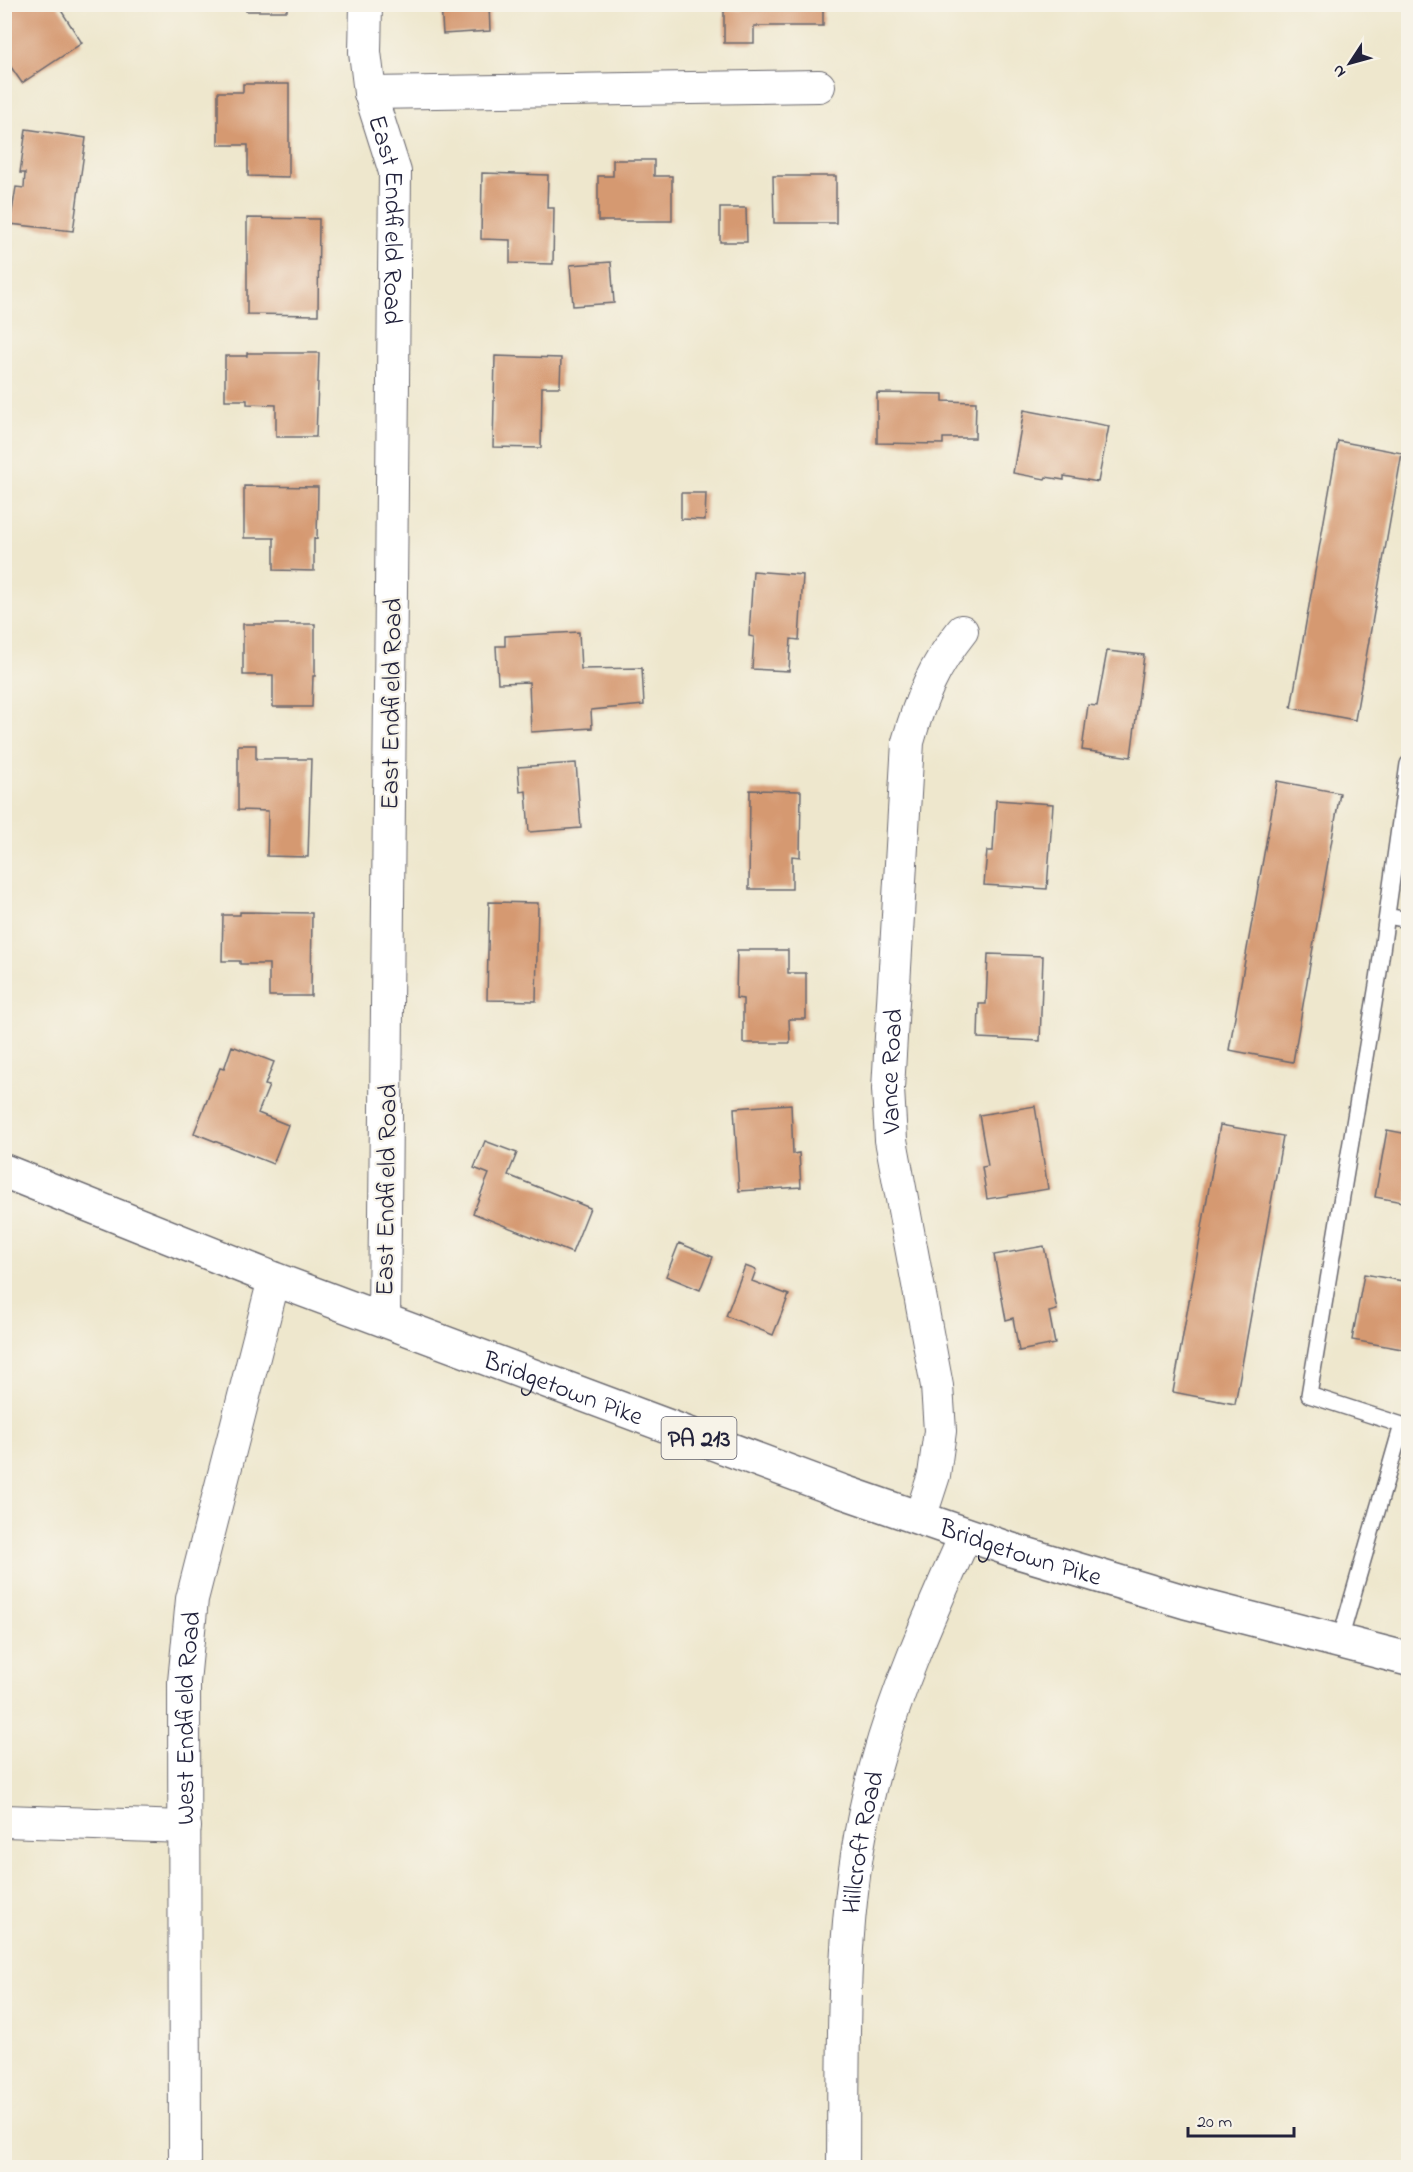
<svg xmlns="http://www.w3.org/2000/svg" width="1413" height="2172" viewBox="0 0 1413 2172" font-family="'Indie Flower',sans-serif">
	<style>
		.building { fill: #d59971 }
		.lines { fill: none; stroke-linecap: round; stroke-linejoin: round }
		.service-casing { stroke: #69676e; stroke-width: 18 }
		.minor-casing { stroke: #69676e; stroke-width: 34 }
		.primary-casing { stroke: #69676e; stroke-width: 36 }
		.service { stroke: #fff; stroke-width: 15 }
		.minor { stroke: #fff; stroke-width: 32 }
		.primary { stroke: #fff; stroke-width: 33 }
		.labels { text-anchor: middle; stroke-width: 4.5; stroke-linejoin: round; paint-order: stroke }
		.shield { fill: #f7f3e8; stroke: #62616f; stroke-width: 1.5 }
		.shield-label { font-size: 24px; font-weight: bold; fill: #22223b }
		.street-label { font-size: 26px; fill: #22223b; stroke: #f7f3e8 }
	</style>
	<rect width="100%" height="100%" fill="#f7f3e8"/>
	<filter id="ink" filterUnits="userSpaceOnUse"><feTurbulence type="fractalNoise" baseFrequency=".0167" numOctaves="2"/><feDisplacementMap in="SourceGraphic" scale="12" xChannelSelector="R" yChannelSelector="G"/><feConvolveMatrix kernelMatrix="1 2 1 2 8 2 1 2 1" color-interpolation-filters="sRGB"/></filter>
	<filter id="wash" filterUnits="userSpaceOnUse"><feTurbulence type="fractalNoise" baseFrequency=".008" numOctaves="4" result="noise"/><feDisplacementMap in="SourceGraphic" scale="24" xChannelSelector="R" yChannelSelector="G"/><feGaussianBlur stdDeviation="1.35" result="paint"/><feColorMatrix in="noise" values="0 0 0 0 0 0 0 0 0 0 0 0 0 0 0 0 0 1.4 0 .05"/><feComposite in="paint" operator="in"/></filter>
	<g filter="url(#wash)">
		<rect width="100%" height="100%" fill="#eee7cd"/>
		<g id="blocks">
			<path class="building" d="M4,4H57L82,43L22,83L4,57V52L8,50L4,44Z
				M246,4H287V11H246Z
				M441,4H489L490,31L443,34Z
				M742,4H823V26H754V43H724V9L742,10Z
				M243,84H289V177L248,176V145H218V92H243Z
				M26,129L86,138L73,231L10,224L16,187L24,188L25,173H20Z
				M613,160H654V176H672V221H598V176H613Z
				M482,173L548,175L547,208H554L553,264L510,263V240L481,239Z
				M773,176H836V223H774Z
				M720,208H746L747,242H720Z
				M247,218L319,219L318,315L247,314Z
				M611,262L614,303L573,306L570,265Z
				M247,353H319L316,437H276V405L247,404V400H225V356H247Z
				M495,356L561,358L560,387H542L541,448L493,447Z
				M877,393L943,394V401L976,402L975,438H943V444L877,443Z
				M1024,410L1109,426L1098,482L1064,476V480L1046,477L1045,479L1013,473Z
				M1338,441L1402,453L1355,720L1291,708Z
				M244,486L318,487L317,539L314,538V571L274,570V538H244Z
				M681,493H706L705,520L681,519Z
				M753,571L803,575L799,640L791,639L789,671L752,669L754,637L749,636Z
				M243,624H315V676H313L312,707H273V675H243Z
				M579,632L581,669L642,668L644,705L591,710L592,728L531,732L529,682L498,683L496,646H505V636Z
				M1107,651L1144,655L1131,757L1082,750L1088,705L1097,706Z
				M238,745H256V759H311L308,857L267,856L268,811L238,810Z
				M576,763L581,828L529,832L526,791L520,792L518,767Z
				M1277,781L1340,793L1293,1062L1229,1050Z
				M750,790L801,791L800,857L792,856V889H749Z
				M996,800L1053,804L1047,889L984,885L987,851H993Z
				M489,902L538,903L536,1001L487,1000Z
				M240,912L312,913L311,996H269V964H240V961H222L223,915H240Z
				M737,950H788V973H806V1019H789L790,1043H743V999L736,998Z
				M988,954L1043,956L1040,1041L978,1038L979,1004H986Z
				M232,1046L274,1062L265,1085L269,1086L258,1113L288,1125L273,1164L194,1133L220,1068L224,1069Z
				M791,1104L793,1154L799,1153L801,1187L739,1191L734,1108Z
				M1035,1106L1048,1189L987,1199L982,1167L988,1166L979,1115Z
				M1220,1125L1283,1136L1235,1404L1173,1392Z
				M1387,1130L1408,1134V1203L1375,1197Z
				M485,1141L517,1153L508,1175L590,1208L572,1253L473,1213L489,1174L474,1168Z
				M679,1243L713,1257L700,1290L666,1276Z
				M1044,1246L1057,1310L1049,1312L1055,1344L1019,1351L1013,1318L1006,1320L994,1255Z
				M745,1266L756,1270L752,1281L789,1295L773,1335L726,1316Z
				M1364,1274L1408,1282V1350L1352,1340Z"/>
		</g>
	</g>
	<g filter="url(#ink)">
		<use href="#blocks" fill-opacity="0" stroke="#69676e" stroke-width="1.5"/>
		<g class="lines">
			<defs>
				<path id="service" d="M1408,764L1378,979L1309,1395L1402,1425H1408
					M1387,916L1408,920
					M1340,1640L1402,1425"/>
				<g id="minor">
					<path id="s1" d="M366,4L365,52L370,93L395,172L384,1320"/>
					<path d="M370,93L819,86"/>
					<path id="s2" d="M920,1518L934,1475L940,1431L937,1386L891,1140L888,1089L908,742C920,699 934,666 962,631"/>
					<path d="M4,1821L185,1827"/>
					<path id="s3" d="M185,2168L184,1682L192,1599L274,1279"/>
					<path id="s4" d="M843,2168C844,2033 839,1897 876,1766C898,1685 932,1610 966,1534"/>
				</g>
				<g id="primary">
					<path id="s5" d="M4,1171L274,1279L841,1491L1012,1550L1186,1602L1408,1659"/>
				</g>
			</defs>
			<use href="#service" class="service-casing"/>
			<use href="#minor" class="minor-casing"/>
			<use href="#primary" class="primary-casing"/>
			<use href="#service" class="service"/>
			<use href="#minor" class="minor"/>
			<use href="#primary" class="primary"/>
		</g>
	</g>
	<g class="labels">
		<rect class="shield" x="661.5" y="1417" width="75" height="42" rx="4.5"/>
		<g class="shield-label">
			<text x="699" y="1446">PA 213</text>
		</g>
		<g class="street-label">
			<text dy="9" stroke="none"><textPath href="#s1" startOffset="219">East Endfield Road</textPath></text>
			<text transform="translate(390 704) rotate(-89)" y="9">East Endfield Road</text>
			<text dy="9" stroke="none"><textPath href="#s2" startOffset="454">Vance Road</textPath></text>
			<text transform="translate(385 1190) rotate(-89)" y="9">East Endfield Road</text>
			<text dy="9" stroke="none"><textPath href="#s5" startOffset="600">Bridgetown Pike</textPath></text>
			<text dy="9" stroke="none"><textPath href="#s5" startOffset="1086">Bridgetown Pike</textPath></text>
			<text dy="9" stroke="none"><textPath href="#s3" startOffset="450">West Endfield Road</textPath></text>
			<text dy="9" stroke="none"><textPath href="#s4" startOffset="327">Hillcroft Road</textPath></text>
		</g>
	</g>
	<rect width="1413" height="2172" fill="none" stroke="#f7f3e8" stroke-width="24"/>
	<g transform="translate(1350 63) rotate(234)" stroke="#f7f3e8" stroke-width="4.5" paint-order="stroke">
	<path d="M0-4.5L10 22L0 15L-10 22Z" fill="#22223b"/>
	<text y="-9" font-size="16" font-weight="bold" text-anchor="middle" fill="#22223b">N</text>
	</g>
	<path d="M1188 2127v9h106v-9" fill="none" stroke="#22223b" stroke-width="3"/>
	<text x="1197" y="2127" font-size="18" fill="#22223b" stroke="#f7f3e8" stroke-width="4.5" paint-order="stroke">20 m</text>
</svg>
